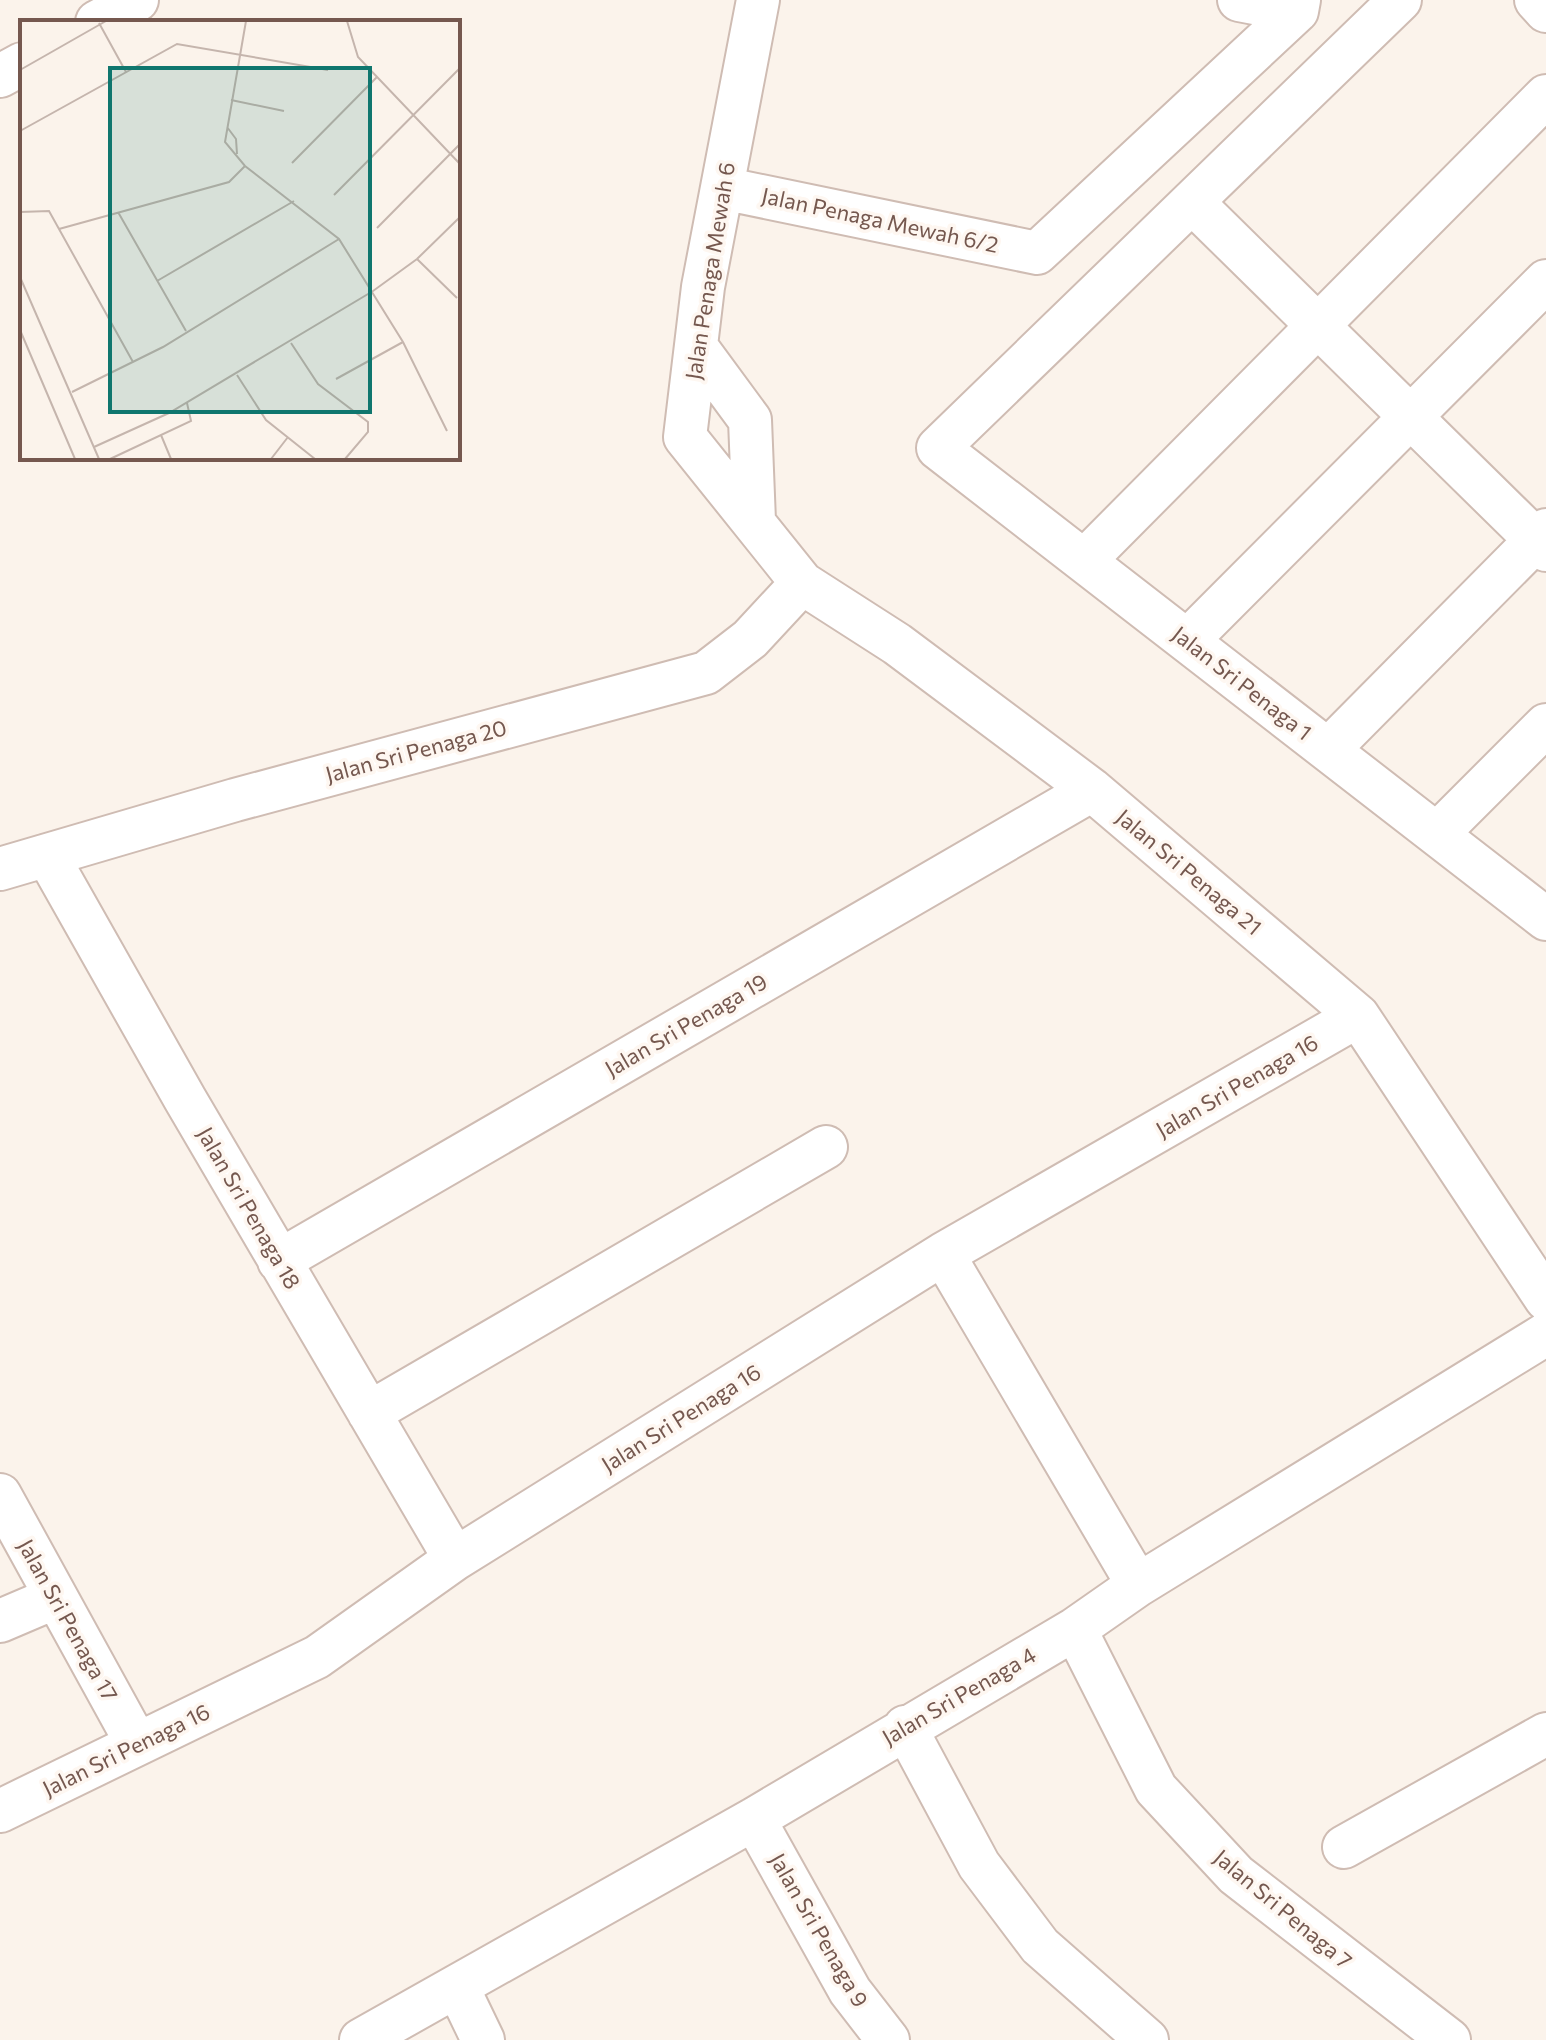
<svg xmlns="http://www.w3.org/2000/svg" width="1546" height="2040" viewBox="0 0 1546 2040" font-family="Commissioner,sans-serif">
	<style>
		.lines { fill: none; stroke-linecap: round; stroke-linejoin: round }
		.minor-casing { stroke: #cfbcb3; stroke-width: 46 }
		.minor { stroke: #fff; stroke-width: 42 }
		.labels { text-anchor: middle; stroke-width: 7; stroke-linejoin: round; paint-order: stroke }
		.street-label { font-size: 22px; fill: #75584f; stroke: #fef7f1 }
		.inset-road { fill: none; stroke: #c5b5ad; stroke-width: 2 }
		.view { fill: #0f766e; fill-opacity: 0.15; stroke: #0f766e; stroke-width: 4 }
		.inset-edge { fill: none; stroke: #75584f; stroke-width: 4 }
	</style>
	<rect width="100%" height="100%" fill="#fbf3eb"/>
	<g class="lines">
		<defs>
			<path id="minor" d="M758,0L703,287L685,437L802,583L897,644L1092,790L1358,1016L1546,1299
				M1239,0L1297,11
				M1400,0L938,448L1546,919
				M1536,0L1546,11
				M97,22L137,0
				M0,76L22,64
				M722,188L1037,253L1297,11L1299,0
				M1192,202L1546,550
				M697,348L750,420L754,521
				M1084,561L1546,96
				M1187,641L1546,281
				M1328,750L1546,530
				M1437,834L1546,725
				M47,855L185,1099L455,1559
				M0,869L235,800L706,673L750,639L802,583
				M943,1254L1138,1585
				M279,1261L1092,790
				M369,1413L826,1147
				M0,1495L137,1744
				M0,1621L54,1598
				M1075,1629L1156,1789L1236,1875L1449,2040
				M905,1727L979,1865L1040,1946L1147,2040
				M0,1811L317,1657L455,1559L943,1254L1358,1016
				M754,1819L850,1991L888,2040
				M1344,1847L1546,1734
				M457,1986L483,2040
				M361,2040L754,1819L1075,1629L1138,1585L1546,1334"/>
		</defs>
		<use href="#minor" class="minor-casing"/>
		<use href="#minor" class="minor"/>
	</g>
	<g class="labels">
		<g class="street-label">
			<text transform="translate(880 220) rotate(12)" y="8">Jalan Penaga Mewah 6/2</text>
			<text transform="translate(710 271) rotate(-81)" y="8">Jalan Penaga Mewah 6</text>
			<text transform="translate(1242 683) rotate(38)" y="8">Jalan Sri Penaga 1</text>
			<text transform="translate(416 751) rotate(-15)" y="8">Jalan Sri Penaga 20</text>
			<text transform="translate(1189 872) rotate(40)" y="8">Jalan Sri Penaga 21</text>
			<text transform="translate(686 1025) rotate(-30)" y="8">Jalan Sri Penaga 19</text>
			<text transform="translate(1237 1086) rotate(-30)" y="8">Jalan Sri Penaga 16</text>
			<text transform="translate(249 1208) rotate(60)" y="8">Jalan Sri Penaga 18</text>
			<text transform="translate(681 1418) rotate(-32)" y="8">Jalan Sri Penaga 16</text>
			<text transform="translate(68 1620) rotate(61)" y="8">Jalan Sri Penaga 17</text>
			<text transform="translate(959 1696) rotate(-30)" y="8">Jalan Sri Penaga 4</text>
			<text transform="translate(126 1750) rotate(-26)" y="8">Jalan Sri Penaga 16</text>
			<text transform="translate(1283 1909) rotate(40)" y="8">Jalan Sri Penaga 7</text>
			<text transform="translate(819 1930) rotate(60)" y="8">Jalan Sri Penaga 9</text>
		</g>
	</g>
	<g transform="translate(20 20)">
		<rect width="440" height="440" fill="#fbf3eb"/>
		<path class="inset-road" d="M226,1L205,122L225,146L319,219L383,322L427,411M327,1L338,37L440,144M79,3L106,52M0,50L86,1M211,80L264,91M207,107L216,119L217,134M0,111L157,24L308,50M272,143L357,57M314,175L440,48M0,192L29,191L113,342M98,192L166,311M357,208L440,124M39,209L209,162L225,146M397,239L437,278M0,257L79,439M137,261L274,181M0,310L55,439M271,323L298,364L348,402V412L325,439M217,355L246,400L295,439M316,359L383,322M52,372L143,327L319,219M141,415L151,439M74,427L149,393L353,271L397,239L440,197M90,439L171,401L167,383M251,439L268,417"/>
		<path class="view" d="M90,48H350V392H90Z"/>
		<rect width="440" height="440" class="inset-edge"/>
	</g>
</svg>
